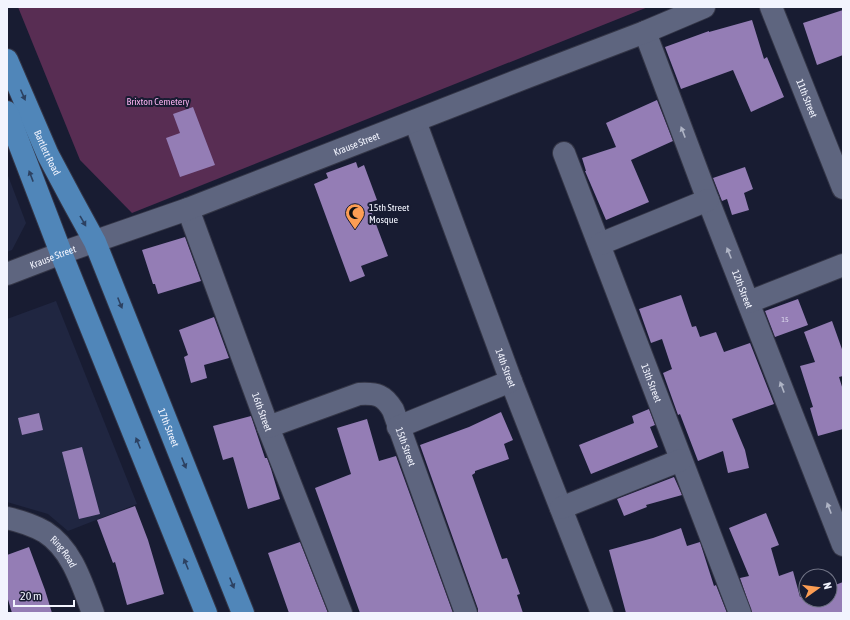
<svg xmlns="http://www.w3.org/2000/svg" width="850" height="620" viewBox="0 0 850 620" font-family="'Asap Condensed',sans-serif">
	<style>
		.built { fill: #202641 }
		.green { fill: #582d53 }
		.building { fill: #947db5 }
		.lines { fill: none; stroke-linecap: round; stroke-linejoin: round }
		.minor-casing { stroke: #343647; stroke-width: 24 }
		.primary-casing { stroke: #343647; stroke-width: 24 }
		.minor { stroke: #5e657f; stroke-width: 22 }
		.primary { stroke: #5086b9; stroke-width: 22 }
		.oneway { fill: #2c4161 }
		.oneway2 { fill: #afb4c5 }
		.labels { text-anchor: middle; stroke-width: 4; stroke-linejoin: round; paint-order: stroke }
		.number-label { font-size: 8px; fill: #dad6ec }
		.street-label { font-size: 10px; fill: #f2f4fe; stroke: #181c32 }
		.park-label { font-size: 10px; fill: #f8b1ef; stroke: #181c32 }
		.poi-label { font-size: 10px; fill: #f2f4fe; stroke: #181c32; text-anchor: start }
	</style>
	<rect width="100%" height="100%" fill="#181c32"/>
	<path class="built" d="M7,173L26,223L12,250L7,252Z
		M56,301L137,504L68,531L48,514L7,502V319Z"/>
	<path class="green" d="M18,7H648L132,213L80,160Z"/>
	<path class="building" d="M843,10V55L817,65L803,23Z
		M752,20L764,59L767,57L784,97L751,112L733,70L681,89L665,47L709,31V32Z
		M657,100L673,141L631,160L649,202L606,220L585,171H586L582,158L616,147L606,123Z
		M193,107L215,165L180,177L166,138L180,133L173,114Z
		M356,162L358,168L364,165L377,200L368,203L388,256L361,266L365,276L350,282L314,184L328,178L326,173Z
		M745,167L753,189L744,193L749,210L732,215L727,199L722,201L713,178Z
		M185,237L201,281L158,294L155,284H153L142,250Z
		M681,295L692,327L696,326L700,337L716,332L724,352L750,343L774,404L732,419L745,450L749,468L728,473L723,451L698,461L680,414L678,415L663,373L672,369L662,339L651,343L639,309Z
		M798,299L808,325L775,337L765,311Z
		M214,317L229,358L204,365L207,378L191,383L184,357L188,355L179,330Z
		M832,321L843,352V376L839,377L843,390V429L818,436L810,408L813,407L800,366L815,362L804,332Z
		M649,409L655,425L650,427L658,447L591,474L579,445L634,423L632,416Z
		M501,412L513,440L504,444L509,459L475,471V473L472,475L502,559L507,558L520,594L517,595L523,613H478V609L420,445L469,427Z
		M39,413L43,430L22,435L18,418Z
		M251,416L265,458H267L271,469L280,499L248,509L233,457L223,460L213,426Z
		M367,419L379,461L396,456L453,613H360L315,488L351,474L337,428Z
		M82,447L100,514L79,519L62,452Z
		M674,477L682,495L646,505L647,507L624,516L617,499Z
		M135,506L148,540L164,594L127,605L115,562L113,563L97,520Z
		M766,513L779,545L771,548L779,576L793,571L800,597L806,595V600H830V587L843,582V613H752L740,578L749,576L729,528Z
		M681,528L687,546L700,542L714,586L716,585L727,613H626L609,550L653,538Z
		M300,542L328,613H289L268,553Z
		M29,547L45,590L52,613H12L7,596V555Z"/>
	<g class="lines">
		<defs>
			<g id="minor">
				<path id="s1" d="M771,7L843,188"/>
				<path id="s2" d="M645,32L708,200L843,545"/>
				<path id="s3" d="M415,121L511,381L602,613"/>
				<path id="s4" d="M564,153L740,613"/>
				<path id="s5" d="M188,209L268,427L341,613"/>
				<path d="M600,244L708,200"/>
				<path id="s6" d="M7,274L67,251L188,209L527,77L645,32L704,7"/>
				<path d="M749,302L843,265"/>
				<path id="s7" d="M268,427L359,394C377,393 384,395 393,410L466,613"/>
				<path d="M398,427L511,381"/>
				<path d="M561,508L681,460"/>
				<path id="s8" d="M7,518C20,521 33,525 45,532C72,549 82,584 93,613"/>
			</g>
			<g id="primary">
				<path id="s9" d="M7,60L48,155L72,200L95,242L243,613"/>
				<path d="M7,112L61,253L206,613"/>
			</g>
		</defs>
		<use href="#minor" class="minor-casing"/>
		<use href="#primary" class="primary-casing"/>
		<use href="#minor" class="minor"/>
		<use href="#primary" class="primary"/>
	</g>
	<defs><path id="oneway-solid" d="M-6-.8H1V-3.2L6.5 0L1 3.2V.8H-6Z"/></defs>
	<g class="oneway">
		<use href="#oneway-solid" transform="translate(23 95) rotate(66)"/>
		<use href="#oneway-solid" transform="translate(31 176) rotate(-111)"/>
		<use href="#oneway-solid" transform="translate(83 221) rotate(60)"/>
		<use href="#oneway-solid" transform="translate(120 303) rotate(68)"/>
		<use href="#oneway-solid" transform="translate(138 443) rotate(-112)"/>
		<use href="#oneway-solid" transform="translate(184 463) rotate(68)"/>
		<use href="#oneway-solid" transform="translate(186 564) rotate(-112)"/>
		<use href="#oneway-solid" transform="translate(232 583) rotate(68)"/>
	</g>
	<g class="oneway2">
		<use href="#oneway-solid" transform="translate(683 132) rotate(-111)"/>
		<use href="#oneway-solid" transform="translate(729 253) rotate(-112)"/>
		<use href="#oneway-solid" transform="translate(782 387) rotate(-111)"/>
		<use href="#oneway-solid" transform="translate(829 508) rotate(-111)"/>
	</g>
	<defs>
		<symbol id="mosque-pin" viewBox="-11 -11 22 30"><path d="M0 17L-7.5 6A9.5 9.5 0 1 1 7.5 6Z" fill="#fc9d53" stroke="#181c32"/><path d="M3.5-4.9A6 6 0 1 0 3.5 4.9A5 5 0 1 1 3.5-4.9Z" fill="#111"/></symbol>
	</defs>
	<g fill-rule="evenodd">
		<use href="#mosque-pin" x="344" y="202" width="22" height="30"/>
	</g>
	<g class="labels">
		<g class="number-label">
			<text x="785" y="322">15</text>
		</g>
		<g class="street-label">
			<text dy="4" stroke="none"><textPath href="#s1" startOffset="98">11th Street</textPath></text>
			<text dy="4" stroke="none"><textPath href="#s6" startOffset="373">Krause Street</textPath></text>
			<text dy="4" stroke="none"><textPath href="#s9" startOffset="101">Bartlett Road</textPath></text>
			<text dy="4" stroke="none"><textPath href="#s6" startOffset="49">Krause Street</textPath></text>
			<text dy="4" stroke="none"><textPath href="#s2" startOffset="275">12th Street</textPath></text>
			<text dy="4" stroke="none"><textPath href="#s3" startOffset="263">14th Street</textPath></text>
			<text dy="4" stroke="none"><textPath href="#s4" startOffset="246">13th Street</textPath></text>
			<text dy="4" stroke="none"><textPath href="#s5" startOffset="216">16th Street</textPath></text>
			<text dy="4" stroke="none"><textPath href="#s9" startOffset="402">17th Street</textPath></text>
			<text dy="4" stroke="none"><textPath href="#s7" startOffset="176">15th Street</textPath></text>
			<text dy="4" stroke="none"><textPath href="#s8" startOffset="68">Ring Road</textPath></text>
		</g>
		<g class="park-label">
			<text x="158" y="105">Brixton Cemetery</text>
		</g>
		<g class="poi-label">
			<text x="369" y="211">15th Street<tspan x="369" dy="12">Mosque</tspan></text>
		</g>
	</g>
	<rect width="850" height="620" fill="none" stroke="#f2f4fe" stroke-width="16"/>
	<g transform="translate(818 588) rotate(76)"><circle r="19" fill="#181c32" stroke="#6f7284"/>
	<path d="M0-3L7 15L0 10L-7 15Z" fill="#fc9d53"/>
	<text y="-6" font-size="11" font-weight="bold" text-anchor="middle" fill="#f2f4fe">N</text>
	</g>
	<path d="M14 600v6h60v-6" fill="none" stroke="#f2f4fe" stroke-width="2"/>
	<text x="20" y="600" font-size="12" fill="#f2f4fe" stroke="#181c32" stroke-width="3" paint-order="stroke">20 m</text>
</svg>
